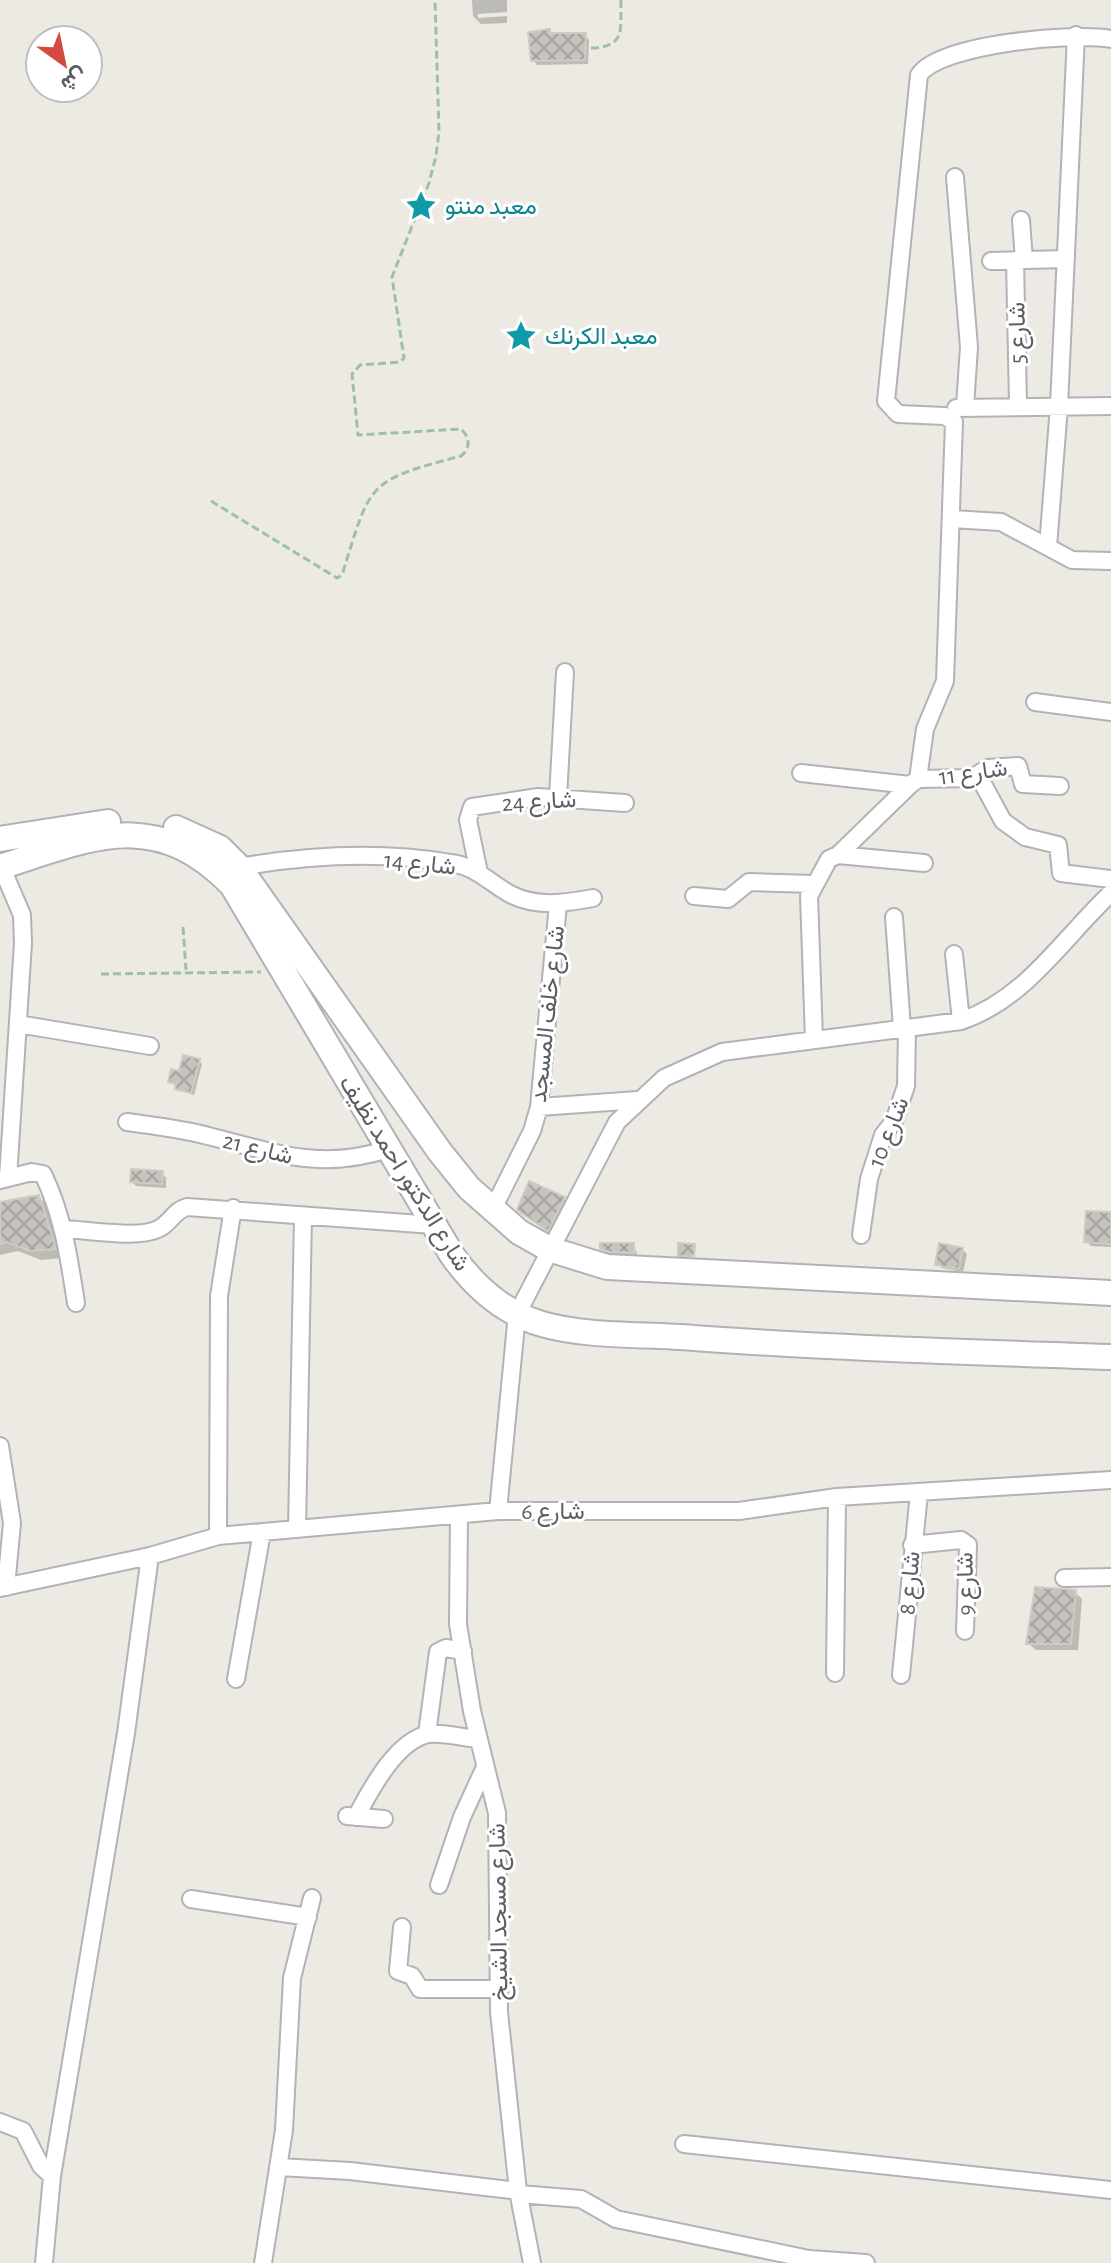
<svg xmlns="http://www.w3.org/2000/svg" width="1111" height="2263" viewBox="0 0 1111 2263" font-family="'Alegreya Sans',Vazirmatn,sans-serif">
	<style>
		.shadow { fill: #0003 }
		.building { fill: url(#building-cross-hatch); stroke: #d0cbc2; stroke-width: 2 }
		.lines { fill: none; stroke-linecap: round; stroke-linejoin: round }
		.street-casing { stroke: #b0b3b7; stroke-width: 20 }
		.secondary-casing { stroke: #afb2b6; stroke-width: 28 }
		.path { stroke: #9cc1a6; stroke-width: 3; stroke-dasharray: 8 4; stroke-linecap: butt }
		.street { stroke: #fff; stroke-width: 16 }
		.secondary { stroke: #fff; stroke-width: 24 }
		.labels { text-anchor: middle; stroke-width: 6; stroke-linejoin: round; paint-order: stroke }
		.culture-label { font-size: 24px; fill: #0d838f; stroke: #fff; text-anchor: start }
		.street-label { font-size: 24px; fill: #5b5e62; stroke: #fff }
	</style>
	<defs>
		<pattern id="building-cross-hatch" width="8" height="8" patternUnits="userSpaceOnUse" patternTransform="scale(2)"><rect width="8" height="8" fill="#c7c4c0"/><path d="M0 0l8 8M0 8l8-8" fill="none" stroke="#a5a29f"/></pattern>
	</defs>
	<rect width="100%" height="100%" fill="#eceae3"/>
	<path class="shadow" d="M472,0H507V12L478,14V18L507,16V23L481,24L473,16Z
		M549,32L585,35L589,40L588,64L537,65L533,60Z
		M199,1061L202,1064L194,1095L181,1091L170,1081Z
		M162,1173L166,1178V1188L136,1186L132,1182Z
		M530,1184L564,1199L571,1206L555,1237L519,1210Z
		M39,1197L49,1207L64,1258L41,1260L18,1251L0,1255V1204Z
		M1111,1214V1247L1091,1246L1086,1241Z
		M634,1245L638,1257L606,1253L602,1248Z
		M962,1249L967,1254L963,1272L942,1268L938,1264Z
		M1075,1592L1082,1599L1078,1650H1036L1028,1643Z"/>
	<path class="building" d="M550,29V33H586L585,60L531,61L528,32Z
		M183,1055L200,1059L191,1093L175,1089L176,1084L168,1082L171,1069L179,1071Z
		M131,1169L163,1171L162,1184L130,1182Z
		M529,1181L565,1197L548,1231L517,1210Z
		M39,1195L56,1249L30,1251L7,1242L0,1244V1202Z
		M1086,1211L1111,1212V1244L1084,1242Z
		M600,1243H634V1253L610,1252L600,1249Z
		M678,1243L695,1244L694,1256H678Z
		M939,1243L963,1248L959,1269L935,1265Z
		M1035,1587L1076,1590L1071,1644H1026Z"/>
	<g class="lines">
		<defs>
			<path id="street" d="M955,177L969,347L965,406
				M1021,220L1024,260
				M1015,260L1018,405
				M991,261L1066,259
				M956,408L1111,406
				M952,519L1001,522L1072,560L1111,561
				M1048,547L1059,406L1076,35
				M1035,702L1111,712
				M801,773L910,785L918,779L925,729L945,681L954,422L945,416L898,414L886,401L919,75C940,44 1073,32 1111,39
				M978,775L1003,821L1025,837L1058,845L1061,873L1111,879
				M918,779L972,778L988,768L1018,766L1023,784L1060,786
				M558,797L565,672
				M838,855L910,785
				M1,866L22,915L23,943L8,1178
				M239,867C308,855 381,851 451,863C475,866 490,883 510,894C537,908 565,903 593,898
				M479,873L468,820L472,807L538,797L625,803
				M694,896L728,899L749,882L814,884
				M894,917L902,1028
				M954,954L961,1021
				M18,1024L150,1046
				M814,1039L809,896L829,859L838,855L924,863
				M539,1107L638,1100
				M127,1122C156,1126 184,1129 212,1137C277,1153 321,1171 388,1149
				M0,1180L32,1172L43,1174C63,1215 69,1258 76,1303
				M492,1211L532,1131L539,1107L558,904
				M64,1229C87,1230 139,1239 158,1229C171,1223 173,1211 187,1207L434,1225
				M861,1235L869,1179L883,1135L894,1121L906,1086L907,1028
				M0,1446L12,1523L6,1587
				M498,1511L517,1314L617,1122L664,1078L722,1052L961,1021C1026,999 1062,939 1111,893
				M459,1515L458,1624L472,1711L497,1813L499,2012L518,2191L532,2263
				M297,1529L303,1217
				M218,1536L219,1296L233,1208
				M912,1545L961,1540L968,1545L965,1631
				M1064,1578L1111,1577
				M0,1588L150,1556L218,1536L498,1511H739L837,1497L1111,1480
				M835,1673L837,1497
				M901,1675L919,1493
				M236,1679L262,1532
				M427,1734L438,1652L446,1648L463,1651
				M347,1816L384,1819
				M356,1817C370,1791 396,1740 429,1734C444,1732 464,1738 479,1739
				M439,1885L462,1817L485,1767
				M191,1899L308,1917
				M402,1927L398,1971L412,1976L420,1989H499
				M0,2122L23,2131L41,2166L52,2176
				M684,2144L1111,2190
				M279,2167L350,2171L518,2191
				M519,2194L581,2199L616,2219L809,2259L866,2263
				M44,2263L52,2176L126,1733L150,1556
				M263,2263L284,2130L292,1978L312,1898"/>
			<path id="secondary" d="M176,828L220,848L239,867L440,1152L469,1188L519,1232L549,1249L607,1267L1111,1293
				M0,839L108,822
				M0,867C92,838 154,806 232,885L452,1255C474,1286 504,1313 542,1324C586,1337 646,1334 693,1338C832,1348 971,1352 1111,1357"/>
		</defs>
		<use href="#street" class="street-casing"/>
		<use href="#secondary" class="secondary-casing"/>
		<path class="path" d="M591,48C627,47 620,29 621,0
			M211,501L337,578L342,575C371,482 366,481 461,456C471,448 470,437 461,429L358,435L352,374L360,365L400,362L404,358L392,277L429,183L436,156L439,132L435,0
			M183,927L186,970
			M101,974L261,972"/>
		<use href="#street" class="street"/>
		<use href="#secondary" class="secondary"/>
	</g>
	<defs>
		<symbol id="sight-bare" viewBox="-9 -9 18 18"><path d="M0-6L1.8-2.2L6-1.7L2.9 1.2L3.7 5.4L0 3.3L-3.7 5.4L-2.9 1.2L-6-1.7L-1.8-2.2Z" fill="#0f9aa8" stroke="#fff" stroke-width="2.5" paint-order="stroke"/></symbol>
	</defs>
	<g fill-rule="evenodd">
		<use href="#sight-bare" x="399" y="184" width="44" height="44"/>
		<use href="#sight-bare" x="499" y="314" width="44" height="44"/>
	</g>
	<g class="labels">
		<g class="culture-label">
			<text x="445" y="214">معبد منتو</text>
			<text x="545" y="344">معبد الكرنك</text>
		</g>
		<g class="street-label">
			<text transform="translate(1017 333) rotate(-91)" y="8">شارع 5</text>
			<text transform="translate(973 772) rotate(-8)" y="8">شارع 11</text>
			<text transform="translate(539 801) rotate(-3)" y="8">شارع 24</text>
			<text transform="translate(420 863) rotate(6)" y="8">شارع 14</text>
			<text transform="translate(547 1014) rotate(-84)" y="8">شارع خلف المسجد</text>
			<text transform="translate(888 1132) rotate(-68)" y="8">شارع 10</text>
			<text transform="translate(258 1148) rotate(14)" y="8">شارع 21</text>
			<text transform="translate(405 1173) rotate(58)" y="8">شارع الدكتور احمد نظيف</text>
			<text x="553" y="1519">شارع 6</text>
			<text transform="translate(909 1583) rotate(-85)" y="8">شارع 8</text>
			<text transform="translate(965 1584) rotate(-91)" y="8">شارع 9</text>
			<text transform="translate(498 1912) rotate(-91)" y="8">شارع مسجد الشيخ</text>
		</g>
	</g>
	<g transform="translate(64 64) rotate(147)"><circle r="38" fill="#ffffff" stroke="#bdbfc0" stroke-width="2"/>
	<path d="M0-6L14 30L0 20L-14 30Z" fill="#d34a41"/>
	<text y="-12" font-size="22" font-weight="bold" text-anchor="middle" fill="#5b5e62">ش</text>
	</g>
</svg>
